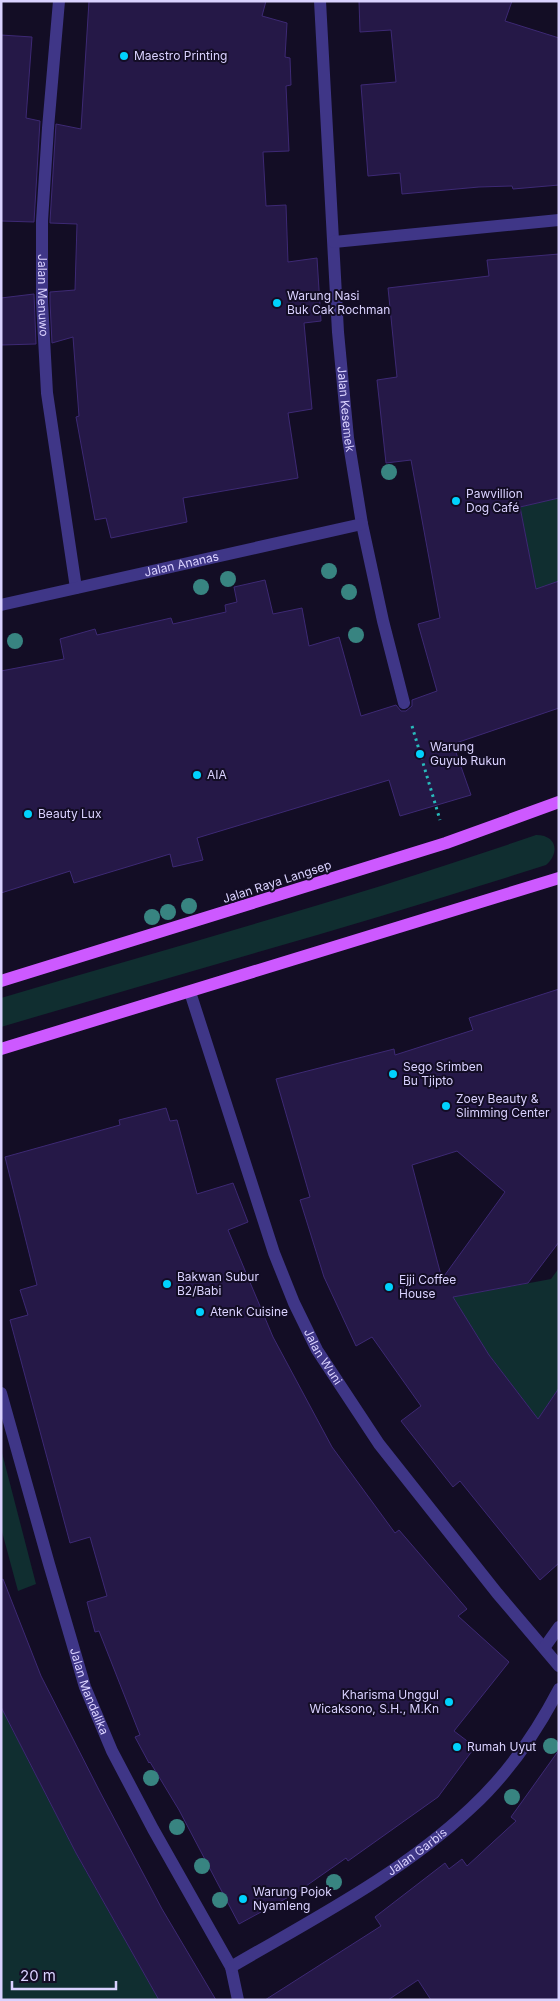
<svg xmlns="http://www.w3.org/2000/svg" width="560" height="2001" viewBox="0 0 560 2001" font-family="Inter,sans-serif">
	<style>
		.green { fill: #102e30 }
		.building { fill: #251847; stroke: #3d2974; fill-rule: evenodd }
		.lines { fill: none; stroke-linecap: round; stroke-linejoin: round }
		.path { stroke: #28bbbc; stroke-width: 3; stroke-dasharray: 2.5 4; stroke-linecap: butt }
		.street { stroke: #3f3687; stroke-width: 12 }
		.primary { stroke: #cd59ff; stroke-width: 12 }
		.tree { fill: #388481 }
		.poi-dot { fill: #00d2fd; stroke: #130d25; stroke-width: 2 }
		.labels { text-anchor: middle; stroke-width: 4; stroke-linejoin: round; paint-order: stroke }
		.poi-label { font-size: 12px; fill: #dad2ff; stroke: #130d25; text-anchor: start }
		.street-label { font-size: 12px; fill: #dad2ff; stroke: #130d25 }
	</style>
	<rect width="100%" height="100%" fill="#130d25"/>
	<path class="green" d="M559,498V581L536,589L520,507Z
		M536,835C557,835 560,853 546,865C365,923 183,973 1,1027V998C180,945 360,896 536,835Z
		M559,1268V1388L538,1419L489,1355L453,1297L551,1279Z
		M1,1449L36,1584L18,1591L1,1528Z
		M1,1707L79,1859L159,2000H1Z"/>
	<path class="building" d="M89,1H266L262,16L287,23L285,57L290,58L291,85L286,86L289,151L263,152L266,206L286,205L288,262L317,258L321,321L304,323L312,409L288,413L298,478L183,498L187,522L111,538L106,518L95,520L76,417L79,416L73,337L52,343L50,302V292L75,290L77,224L50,223V221L56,124L81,129Z
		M359,1H512L505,21L559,38V185L513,189L512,186L479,187L402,194L400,173L368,176L361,85L396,82L391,30L360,32Z
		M1,35L32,37L26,118L40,121L34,222L1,221Z
		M559,254V498L520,507L536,589L559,581V708L453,744L471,795L400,816L389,780L197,838L203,860L173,867L170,854L74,883L70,871L1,893V671L64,659L60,639L95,629L97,635L171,618L173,624L226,612L225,605L237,602L234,587L265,580L273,614L302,608L309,646L339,637L361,716L396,705L401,711H406L412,706V700L437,691L418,624L440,618L411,460L386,463L377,380L397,377L388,288L489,276L487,260Z
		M34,294L36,344L1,345V298Z
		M559,989V1242L528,1283L453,1297L489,1355L538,1419L559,1388V1563L540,1580L460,1481L453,1487L401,1421L421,1406L372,1337L356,1346L324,1277L300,1200L310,1197L276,1079L394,1049L395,1055L473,1030L469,1018ZM457,1151L505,1192L442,1279L412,1165Z
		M166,1108L170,1121L177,1120L197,1194L233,1183L248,1222L228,1230L273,1337L332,1447L395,1533L399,1530L467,1609L458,1616L509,1662L454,1731L475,1747L438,1797L348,1861L346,1858L296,1893L239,1924L179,1810L150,1762L149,1763L135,1737L140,1735L99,1631L95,1632L87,1602L107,1596L90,1537L70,1543L10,1320L28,1315L20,1290L37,1285L5,1157L120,1125L119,1120Z
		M3,1579L41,1676L100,1792L162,1909L216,2000H159L76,1853L1,1707V1580Z
		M559,1750V2000H431L418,1980L388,2000H265L381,1926L375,1917L445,1863L449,1869L462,1859L467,1866L516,1821L511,1817Z"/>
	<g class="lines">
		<path class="path" d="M412,726L440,820"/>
		<g class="street">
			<path id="s1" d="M59,1L48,128L42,221V302L47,393L76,588"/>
			<path id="s2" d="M320,1L338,332L348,438L362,524L383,621L404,703"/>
			<path d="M334,242L559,220"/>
			<path id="s3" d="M1,605L362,524"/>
			<path id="s4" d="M190,992L274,1253L294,1303L317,1350L379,1444L497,1593L559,1666"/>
			<path id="s5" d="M1,1393L49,1564L85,1687L112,1751L153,1829L231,1967L238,2000"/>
			<path d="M544,1648L559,1627"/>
			<path id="s6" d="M231,1967C313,1919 401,1874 471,1808C507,1775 536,1733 559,1689"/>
		</g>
		<path class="primary" d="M1,981L446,843L559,802
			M1,1049L559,878"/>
	</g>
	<g class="tree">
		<circle cx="389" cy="472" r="8"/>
		<circle cx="329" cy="571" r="8"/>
		<circle cx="228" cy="579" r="8"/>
		<circle cx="201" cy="587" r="8"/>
		<circle cx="349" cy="592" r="8"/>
		<circle cx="356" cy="635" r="8"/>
		<circle cx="15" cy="641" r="8"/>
		<circle cx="189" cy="906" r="8"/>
		<circle cx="168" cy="912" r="8"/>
		<circle cx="152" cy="917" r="8"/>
		<circle cx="551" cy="1746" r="8"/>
		<circle cx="151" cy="1778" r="8"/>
		<circle cx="512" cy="1797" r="8"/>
		<circle cx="177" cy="1827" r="8"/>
		<circle cx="202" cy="1866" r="8"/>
		<circle cx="334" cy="1882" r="8"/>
		<circle cx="220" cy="1900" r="8"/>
	</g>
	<g class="poi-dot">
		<circle cx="124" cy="56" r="5"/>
		<circle cx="277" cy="303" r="5"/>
		<circle cx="456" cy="501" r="5"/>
		<circle cx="420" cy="754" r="5"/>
		<circle cx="197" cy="775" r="5"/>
		<circle cx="28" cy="814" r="5"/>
		<circle cx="393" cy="1074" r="5"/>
		<circle cx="446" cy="1106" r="5"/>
		<circle cx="167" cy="1284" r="5"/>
		<circle cx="389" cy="1287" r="5"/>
		<circle cx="200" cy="1312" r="5"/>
		<circle cx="449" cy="1702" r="5"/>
		<circle cx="457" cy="1747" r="5"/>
		<circle cx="243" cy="1899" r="5"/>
	</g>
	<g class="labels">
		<g class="poi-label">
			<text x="134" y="60">Maestro Printing</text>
			<text x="287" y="300">Warung Nasi<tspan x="287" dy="14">Buk Cak Rochman</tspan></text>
			<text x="466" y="498">Pawvillion<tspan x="466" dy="14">Dog Café</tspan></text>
			<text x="430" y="751">Warung<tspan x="430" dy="14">Guyub Rukun</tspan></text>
			<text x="207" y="779">AIA</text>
			<text x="38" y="818">Beauty Lux</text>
			<text x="403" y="1071">Sego Srimben<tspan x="403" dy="14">Bu Tjipto</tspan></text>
			<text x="456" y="1103">Zoey Beauty &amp;<tspan x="456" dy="14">Slimming Center</tspan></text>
			<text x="177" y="1281">Bakwan Subur<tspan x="177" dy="14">B2/Babi</tspan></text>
			<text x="399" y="1284">Ejji Coffee<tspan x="399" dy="14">House</tspan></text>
			<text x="210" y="1316">Atenk Cuisine</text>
			<text x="439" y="1699" text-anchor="end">Kharisma Unggul<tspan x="439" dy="14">Wicaksono, S.H., M.Kn</tspan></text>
			<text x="467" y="1751">Rumah Uyut</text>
			<text x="253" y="1896">Warung Pojok<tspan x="253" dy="14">Nyamleng</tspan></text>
		</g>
		<g class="street-label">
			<text dy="4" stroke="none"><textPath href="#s1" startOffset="295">Jalan Menuwo</textPath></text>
			<text dy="4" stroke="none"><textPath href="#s2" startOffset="409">Jalan Kesemek</textPath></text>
			<text dy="4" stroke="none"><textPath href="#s3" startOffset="185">Jalan Ananas</textPath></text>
			<text transform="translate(277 882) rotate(-18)" y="4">Jalan Raya Langsep</text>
			<text dy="4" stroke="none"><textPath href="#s4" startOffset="389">Jalan Wuni</textPath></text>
			<text dy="4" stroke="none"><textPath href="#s5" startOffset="311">Jalan Mandalika</textPath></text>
			<text dy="4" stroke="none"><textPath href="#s6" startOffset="219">Jalan Garbis</textPath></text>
		</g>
	</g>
	<rect width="560" height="2001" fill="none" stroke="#dad2ff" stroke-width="5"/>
	<path d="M12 1981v8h104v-8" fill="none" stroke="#dad2ff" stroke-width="2.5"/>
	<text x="20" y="1981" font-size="15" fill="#dad2ff" stroke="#130d25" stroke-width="4" paint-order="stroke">20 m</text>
</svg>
